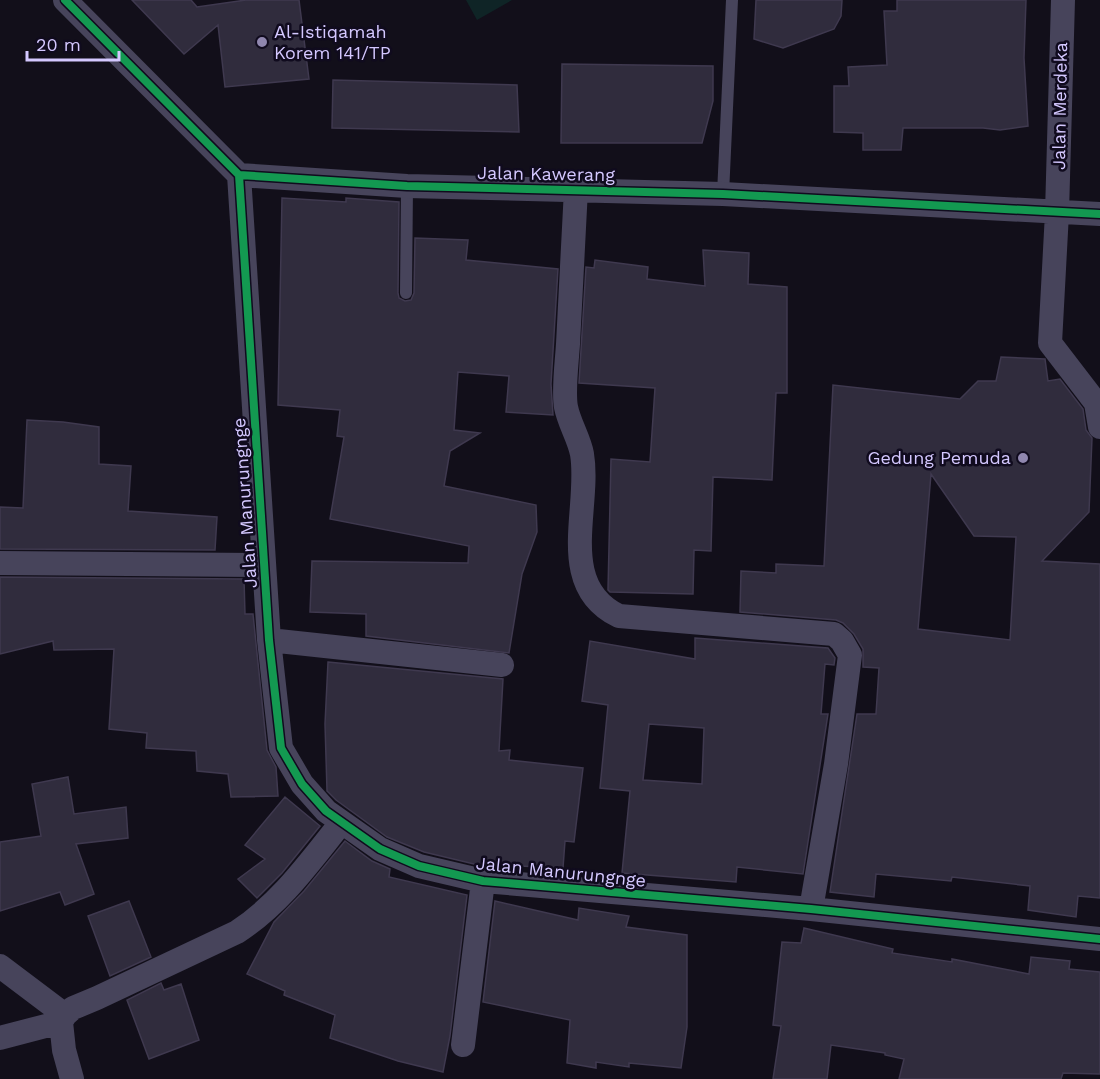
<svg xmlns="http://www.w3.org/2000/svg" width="1100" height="1079" viewBox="0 0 1100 1079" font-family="'Work Sans',sans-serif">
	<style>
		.green { fill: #0f2426 }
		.building { fill: #302c3d; stroke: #3f394f; stroke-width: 1.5; fill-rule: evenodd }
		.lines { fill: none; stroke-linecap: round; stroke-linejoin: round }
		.lane { stroke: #47445b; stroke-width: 12 }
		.street { stroke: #47445b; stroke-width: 24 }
		.cycleway-casing { stroke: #100b1e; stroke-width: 11 }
		.cycleway { stroke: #139951; stroke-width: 8 }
		.poi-dot { fill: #9087af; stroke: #100b1e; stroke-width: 2 }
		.labels { text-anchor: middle; stroke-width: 5; stroke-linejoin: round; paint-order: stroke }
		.poi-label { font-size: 18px; fill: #d4c8ff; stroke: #100b1e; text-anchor: start }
		.street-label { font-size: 18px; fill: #d4c8ff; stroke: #100b1e }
	</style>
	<rect width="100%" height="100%" fill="#120f1a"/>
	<path class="green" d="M466,0H512L477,20Z"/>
	<path class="building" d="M132,0H191L197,7L246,0H299L309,79L225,87L218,25L184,54Z
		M756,0H842L841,16L834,29L783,48L754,39Z
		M897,0H1026L1024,58L1028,126L1000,130L983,128H903L901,150H863V133L834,132V86H849L848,67L887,65L884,11H897Z
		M562,64L713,66V101L702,143H561Z
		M333,80L517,85L519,132L332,128Z
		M282,198L346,202V198L399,202L398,293L399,298L405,301L411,300L414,293L415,238L468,240L466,260L558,269L551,384L553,415L506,412L509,376L458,372L454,430L480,433L450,451L444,486L536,505L537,532L522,574L509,653L366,636V614L310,612L312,561L468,563L469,546L330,519L344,437L337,436L340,410L278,405Z
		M703,250L749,253L748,284L787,287V393H776L772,480L713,477L711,551L694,550L693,594L610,592L608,590L611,459L650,462L655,388L579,383L586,267L594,268L595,260L648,267L647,279L705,286Z
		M1001,357L1045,359L1048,381L1060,379L1083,409L1086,430L1092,438L1089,512L1042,561L1100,564V898L1078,896L1076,917L1028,910L1030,886L952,877L951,881L876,874L874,897L830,892L857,714H876L879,668L863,667V649L854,634L843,623L836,620L740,612L741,571L776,573V564L824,566L833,385L960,399L978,381H996ZM931,474L974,536L1016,537L1010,640L918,629Z
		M27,420L63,422L99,427V464L131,466L128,511L217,517L215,550L0,549V507L23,508Z
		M0,577L244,579L245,614H253L267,750L276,767L278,796L231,797L228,774L197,771L196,751L146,748L147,733L109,729L114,649L54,650L53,641L0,654Z
		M695,638L828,648L835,658L834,665L825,664L821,714H828L803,874L737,867L736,882L622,873L630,791L600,788L608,705L582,701L590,641L695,659ZM649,724L704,728L702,784L643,780Z
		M328,662L503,679L499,751L510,750L509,760L583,768L574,842L565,841L563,868L474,864L424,852L387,837L336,800L327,791L325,724Z
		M68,777L74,814L126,807L128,838L76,844L94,894L65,905L60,892L0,911V842L41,836L32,784Z
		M285,797L320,826L282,873L257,898L238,879L265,859L245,845Z
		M345,841L372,861L390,869L389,877L467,895L450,1036L443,1072L398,1061L330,1038L335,1015L284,995L285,991L247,974L274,922L304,891Z
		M129,901L151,957L110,976L88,916Z
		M495,901L578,920L579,908L629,916L626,927L687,935V1027L681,1068L629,1063V1067L596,1062V1068L567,1063L570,1020L483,1002Z
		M804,928L893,949L892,953L952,962V959L1029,974L1031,957L1070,961L1069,969L1100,972V1074L1063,1073L1061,1079H899L904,1059L885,1055V1053L831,1045L827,1079H773L781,1026L773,1025L782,942L801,943Z
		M161,983L164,990L181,984L199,1040L149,1059L127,1000Z"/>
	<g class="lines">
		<path class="lane" d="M723,194L732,0
			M406,293L407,186"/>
		<path class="street" d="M65,0L239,175L407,186L723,194L1100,214
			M1063,0L1057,213L1050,343L1096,403L1100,427
			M239,175L269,640L281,748L302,784L326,811L380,849L419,866L483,881L811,909L1100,939
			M576,189C573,241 571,292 568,344C567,361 563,391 566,407C569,423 579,438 582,454C591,508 555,585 619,616L834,634L842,641L850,655L836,764L811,909
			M0,563L264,565
			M269,640L502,665
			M0,966L65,1015
			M0,1038L61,1022
			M463,1045L483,881
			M72,1079L64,1050L61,1022L65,1015L73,1008L97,998L237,932C280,904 309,863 341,823"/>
		<defs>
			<path id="cycleway" d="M65,0L239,175L407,186L723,194L1100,214
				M239,175L269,640L281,748L302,784L326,811L380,849L419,866L483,881L811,909L1100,939"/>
		</defs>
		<use href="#cycleway" class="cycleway-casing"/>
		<use href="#cycleway" class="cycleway"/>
	</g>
	<g class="poi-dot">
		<circle cx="262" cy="42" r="6"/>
		<circle cx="1023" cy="458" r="6"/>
	</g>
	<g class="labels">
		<g class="poi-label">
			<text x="274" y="38">Al-Istiqamah<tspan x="274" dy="21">Korem 141/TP</tspan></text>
			<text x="1011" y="464" text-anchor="end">Gedung Pemuda</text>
		</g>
		<g class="street-label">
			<text transform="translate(1060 106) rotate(-89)" y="6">Jalan Merdeka</text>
			<text transform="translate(546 174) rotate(1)" y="6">Jalan Kawerang</text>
			<text transform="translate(245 503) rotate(-94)" y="6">Jalan Manurungnge</text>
			<text transform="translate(561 872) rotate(6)" y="6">Jalan Manurungnge</text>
		</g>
	</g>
	<path d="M27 51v9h92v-9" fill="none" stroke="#d4c8ff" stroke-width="3"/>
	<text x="36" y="51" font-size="18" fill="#d4c8ff" stroke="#100b1e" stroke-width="4.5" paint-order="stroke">20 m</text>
</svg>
